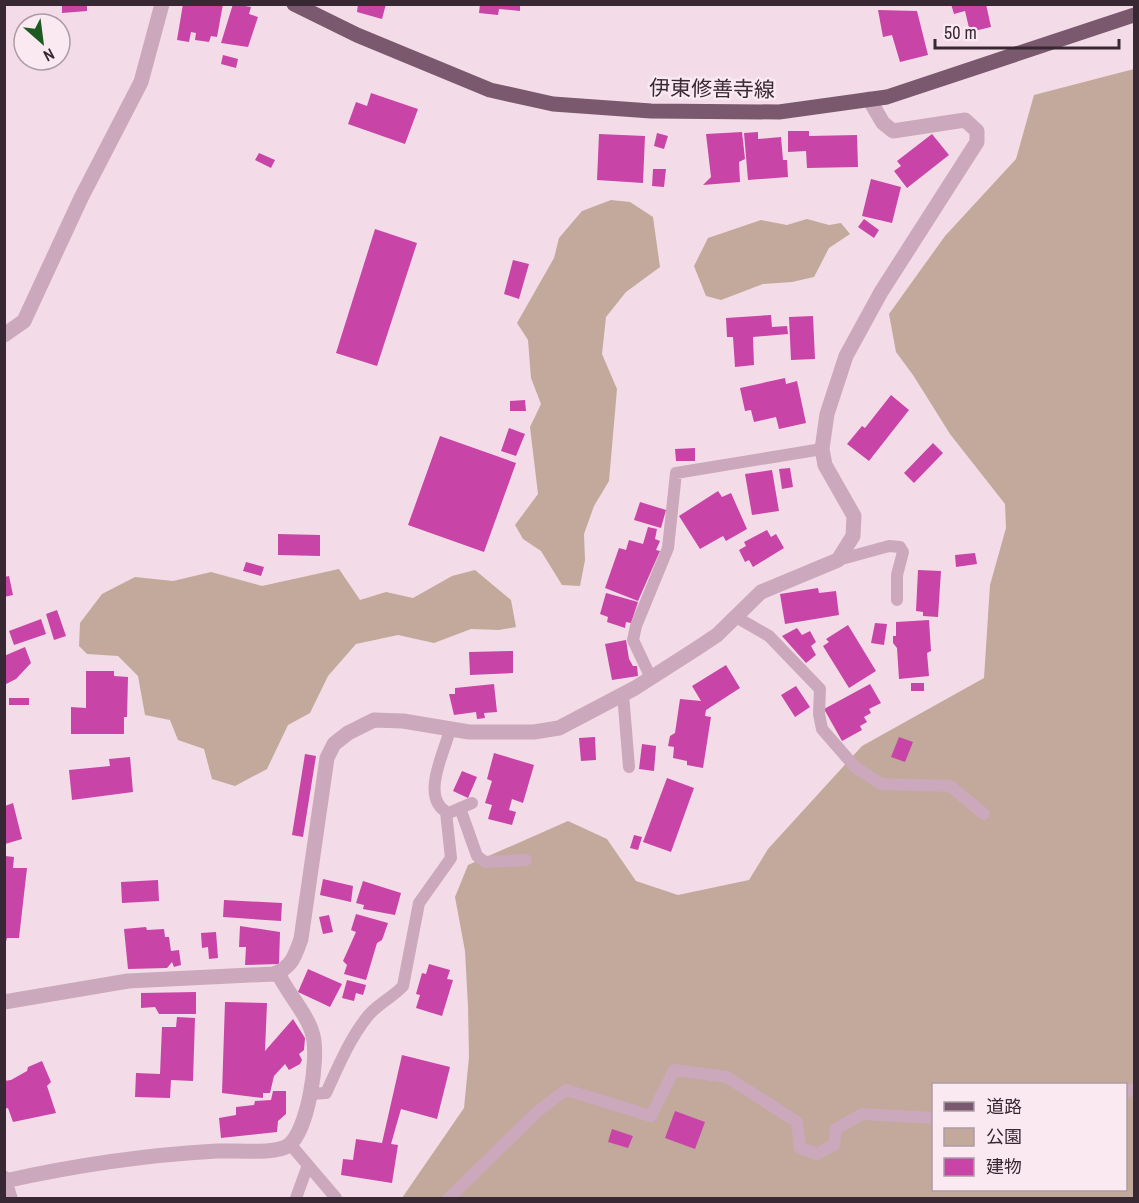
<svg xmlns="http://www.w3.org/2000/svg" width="1139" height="1203" viewBox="0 0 1139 1203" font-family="'Archivo Narrow','Noto Sans JP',sans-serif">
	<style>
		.green { fill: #c2a99c; fill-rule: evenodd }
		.building { fill: #c944a7 }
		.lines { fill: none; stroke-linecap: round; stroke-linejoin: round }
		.lane { stroke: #cba8bb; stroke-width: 12 }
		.street { stroke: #cba8bb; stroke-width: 15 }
		.primary { stroke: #7a596f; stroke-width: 15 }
		.labels { text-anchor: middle; stroke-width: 5; stroke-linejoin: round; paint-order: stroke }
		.street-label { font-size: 21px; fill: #382833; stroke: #fae9f1 }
	</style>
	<rect width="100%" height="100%" fill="#f3dce7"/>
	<path class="green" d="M1134,69V1198H402L464,1108L469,1057L468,1006L465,951L455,897L468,865L568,821L607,839L636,881L678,895L749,880L768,849L862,746L984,678L990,585L1006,528L1005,504L950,434L913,375L896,352L889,314L945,236L1016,159L1034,95ZM934,1084H1126V1190H934Z
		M611,200L630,202L653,217L660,267L626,292L606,317L602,354L617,389L609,481L594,506L584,534L585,560L580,586L562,585L541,551L523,539L515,525L538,494L530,427L541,404L531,378L528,340L517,323L554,258L559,238L582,211Z
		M807,219L829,225L841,223L850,234L829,248L814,277L792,282L763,284L721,300L706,296L694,266L708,238L761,220L787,225Z
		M339,569L360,600L386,592L413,598L452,576L475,570L511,600L516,627L499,630L471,629L434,643L398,635L356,644L328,676L310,713L288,725L267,769L235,786L212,779L204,749L178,740L170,720L145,715L138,676L118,656L87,654L79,646L80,623L102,594L135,577L173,581L211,572L262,586Z"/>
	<path class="building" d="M62,4H87V11L62,13Z
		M183,4H223L217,37L211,36L209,42L195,40L196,33L191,32L189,42L177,40Z
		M233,4L251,7L249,14L258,17L248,47L221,43Z
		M358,4H386L382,19L357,12Z
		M480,4H520V11L499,9L498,15L479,13Z
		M951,4H986L991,27L970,32L965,11L954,14Z
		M878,10L917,11L928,55L900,62L892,35L883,37Z
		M223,55L238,59L236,68L221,64Z
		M371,93L418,109L405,144L348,124L356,102L367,106Z
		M788,131H809V136L857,135L858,167L807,168L806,151L788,152Z
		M742,132L745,159L739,162L740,182L703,185L711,177L706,134Z
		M758,132V139L781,137L783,160H787L788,177L748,180L744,133Z
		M657,133L668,136L664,149L654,146Z
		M599,134L645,136L643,183L597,180Z
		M932,134L949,155L907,188L894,171L901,166L897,161Z
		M259,153L275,160L271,168L255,160Z
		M653,169H666L664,187L652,186Z
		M871,179L901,187L892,223L862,216Z
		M864,219L879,230L874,238L858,227Z
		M375,229L417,243L377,366L336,353Z
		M513,260L529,264L519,299L504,294Z
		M771,315L772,327L787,326L788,334L753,337L754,365L735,367L733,337H727L726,318Z
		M813,316L815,359L791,360L789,317Z
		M785,378L786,384L797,381L806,423L779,429L776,417L754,422L751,410L745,411L740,388Z
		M891,395L909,410L869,461L847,444L862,426L865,428Z
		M525,400L526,411H510V401Z
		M509,428L525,434L516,456L501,451Z
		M440,436L516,463L484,552L408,525Z
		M933,443L943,453L914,483L904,473Z
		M695,448V461H676L675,449Z
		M790,468L793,487L782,489L779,469Z
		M772,470L779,511L752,515L745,474Z
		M718,491L722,497L731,493L747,529L726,541L723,536L700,549L679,516Z
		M640,502L666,510L661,528L634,520Z
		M648,527L657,529L655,539L660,541L656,550L660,551L638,601L605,588L619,548L626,550L629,540L643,544Z
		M767,530L771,537L776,534L784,548L753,567L749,560L745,562L739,550L746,546L744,542Z
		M278,534L320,535V556L278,555Z
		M975,553L977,564L956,567L955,555Z
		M246,562L264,567L261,576L243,571Z
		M918,570L941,571L938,617L923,616V612L916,611Z
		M9,576L13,595L4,597V577Z
		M818,588L819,593L836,591L839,615L785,624L780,594Z
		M606,593L638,602L631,623L626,622L625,628L607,622L608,617L600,614Z
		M57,610L66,636L54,640L46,614Z
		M41,619L46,634L14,645L9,631Z
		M929,620L931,651L927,653L929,676L899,679L897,648L893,643V636H896V622Z
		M875,623L887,624L884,645L871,643Z
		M848,625L876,671L849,688L823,646L829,642L826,639Z
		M797,628L802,635L810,631L816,642L811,646L816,655L806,663L782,636Z
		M626,640L629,659L633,666H637L638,676L612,680L605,644Z
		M25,647L31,663L16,679L4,685V656Z
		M513,651V673L470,675L469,652Z
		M726,665L740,688L706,710L705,716L711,717L703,768L687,765V761L673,758L674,747L668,746L670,736L675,733L680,699L701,701L692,686Z
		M86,671H114V676L128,677L127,717H124V734H71V707L86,708Z
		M911,683H924V691H911Z
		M494,684L497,712L484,713L485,718L477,719L476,712L454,715L449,694H455V688Z
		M870,684L881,703L869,709L871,713L864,717L867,722L860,726L862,730L842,741L824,709Z
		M796,686L810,707L795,717L781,695Z
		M9,698H29V705H9Z
		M595,737L596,760L581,761L579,738Z
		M899,737L913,742L905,762L891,757Z
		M642,744L656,746L654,771L639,769Z
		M494,753L534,765L523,803L512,799L509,810L516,812L512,825L488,819L492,805L485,803L492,781L487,779Z
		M305,754L316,756L303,837L292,835Z
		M130,757L133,792L72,800L69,770L110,766L109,759Z
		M462,771L477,777L468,798L453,791Z
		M667,778L694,788L671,852L643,842Z
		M13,803L22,839L5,844V806Z
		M634,835L642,837L638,850L630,848Z
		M5,856L14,857L13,868H27L19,938H7L5,945Z
		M323,879L353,886L351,902L320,895Z
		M158,880L159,901L122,903L121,882Z
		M363,881L401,893L395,915L363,909L364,905L356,903Z
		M224,900L282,903L281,921L223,917Z
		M356,914L388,923L382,940L377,943L366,980L344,974L347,965L343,961L356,932L351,930Z
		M329,915L333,932L323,934L319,917Z
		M240,926L280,932L279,964L245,965L246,947H239Z
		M146,927L147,930L164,929L165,937H169L171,951L179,950L181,965L174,967L172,962L167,968L128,969L124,929Z
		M216,932L218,958L209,959L208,947L202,948L201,933Z
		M429,964L450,970L447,979L453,980L442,1016L416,1008L420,995L416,994L422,973L426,974Z
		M308,969L342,984L330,1007L298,992Z
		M347,980L366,985L363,995L356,993L354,1001L342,998Z
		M196,992V1014H159L155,1007L141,1008V993Z
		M225,1002L267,1003L265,1051L293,1019L305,1038L304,1050L299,1054L302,1060L300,1064L289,1070L285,1064L274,1076L270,1093H263V1098L222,1093Z
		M177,1017L195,1018L193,1081L171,1080L170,1098L135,1097L136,1073L160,1074L162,1027H176Z
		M402,1055L450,1067L437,1119L401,1109L391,1144L398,1145L392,1183L341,1175L343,1159L353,1160L356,1139L382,1143Z
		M42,1061L51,1082L47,1086L56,1113L13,1122L8,1108L4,1109V1081L11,1080L27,1071L28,1067Z
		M273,1091H286V1114L278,1121L277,1132L221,1138L219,1118L236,1115V1107L254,1105L255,1101L271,1100Z
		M675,1111L705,1122L695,1149L665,1138Z
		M612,1129L633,1136L628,1148L608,1142Z"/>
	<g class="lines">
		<path class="lane" d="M838,560L889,546L900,547L903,552L897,575V600
			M736,617L769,636L820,689L819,714L822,729L855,767L881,784L950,786L984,814
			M651,678L633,640L636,626L668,548L676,473L822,449
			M623,694L629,767
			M450,730C444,753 419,800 449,813L472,803
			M460,808L477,856L485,862L526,860
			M1126,1092L1134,1089
			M309,1094L326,1093C338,1067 349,1040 367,1017C376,1005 392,998 403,986L419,903L451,858L446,812
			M290,1144L336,1198
			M296,1198L308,1165
			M449,1198L538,1111L566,1090L651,1116L674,1070L727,1077L797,1122L800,1148L817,1154L834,1145L836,1129L862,1114L934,1118"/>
		<path class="street" d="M4,335L24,321L81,198L141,82L162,4
			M4,1002L128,981L274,974C292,967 295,956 301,939L327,758L334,744L348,733L374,720L403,721L469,732H534L559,728L635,688L696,649L717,635L761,592L838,560L853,536L854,516L825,465L822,449L827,414L846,356L881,292L977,142V131L965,120L893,131L883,123L869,99
			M4,1178L10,1198
			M5,1181C76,1165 145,1155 217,1151C235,1150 276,1155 289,1145C308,1130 319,1059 313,1036C309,1016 287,993 278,973"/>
		<path class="primary" d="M294,4L357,35L490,90L553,104L651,111L779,112L887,97L1134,15"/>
	</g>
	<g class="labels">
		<g class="street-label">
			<text transform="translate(712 89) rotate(1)" y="7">伊東修善寺線</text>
		</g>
	</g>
	<rect width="1139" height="1203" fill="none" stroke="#382833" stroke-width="12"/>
	<rect x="932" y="1083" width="195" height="108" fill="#fae9f1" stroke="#ac9ca5" stroke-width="1.5"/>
	<rect x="944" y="1102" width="30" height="9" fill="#7a596f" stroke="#ac9ca5" stroke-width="1.5"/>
	<text x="986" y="1113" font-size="18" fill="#382833">道路</text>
	<rect x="944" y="1128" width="30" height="18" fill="#c2a99c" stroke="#ac9ca5" stroke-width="1.5"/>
	<text x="986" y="1143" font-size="18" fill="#382833">公園</text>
	<rect x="944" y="1158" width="30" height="18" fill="#c944a7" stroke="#ac9ca5" stroke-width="1.5"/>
	<text x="986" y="1173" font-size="18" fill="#382833">建物</text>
	<g transform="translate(42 42) rotate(152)"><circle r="28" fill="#fae9f1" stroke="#ac9ca5" stroke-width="1.5"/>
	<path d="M0-4.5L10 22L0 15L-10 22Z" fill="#1d5a21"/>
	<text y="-9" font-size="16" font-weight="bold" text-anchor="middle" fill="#382833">N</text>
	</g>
	<path d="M935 39v9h184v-9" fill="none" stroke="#382833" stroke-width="3"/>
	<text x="944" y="39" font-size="18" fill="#382833" stroke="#fae9f1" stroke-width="4.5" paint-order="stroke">50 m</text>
</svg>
